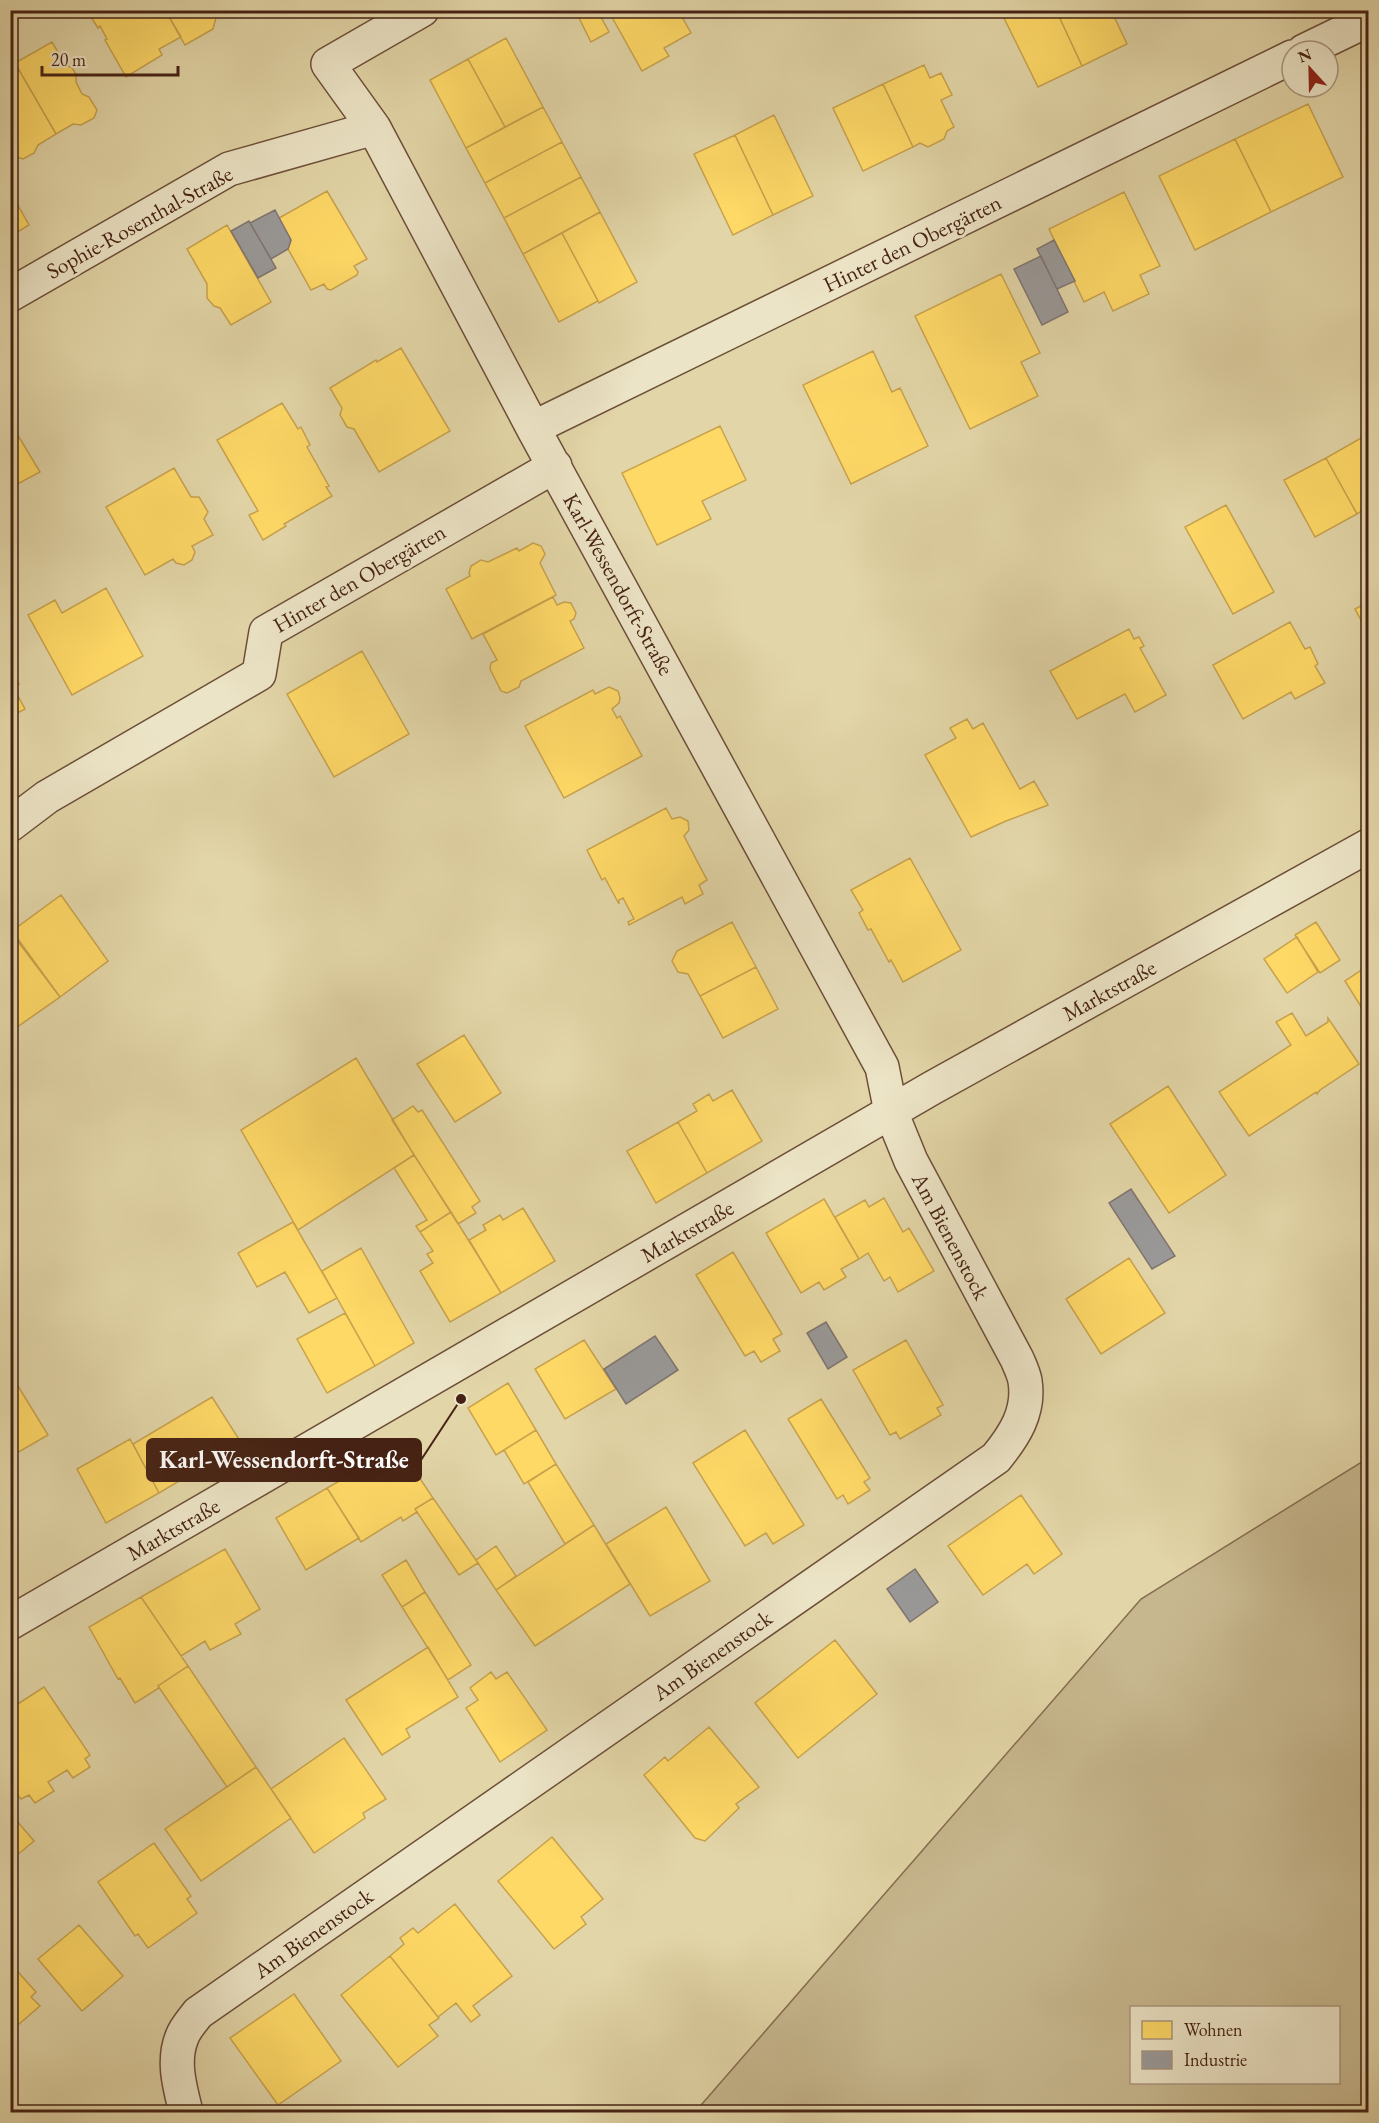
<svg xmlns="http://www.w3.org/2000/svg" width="1379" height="2123" viewBox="0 0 1379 2123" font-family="'EB Garamond',serif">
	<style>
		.green { fill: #c7b78e; stroke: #866c51; stroke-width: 1.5; fill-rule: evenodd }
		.homes { fill: #ffd966; stroke: #c8a24d; stroke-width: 1.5 }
		.industry { fill: #999; stroke: #807571; stroke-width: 1.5 }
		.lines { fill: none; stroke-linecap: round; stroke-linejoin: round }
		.minor-casing { stroke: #6d4f39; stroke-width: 36 }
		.minor { stroke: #ece4c6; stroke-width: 33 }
		.labels { text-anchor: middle; stroke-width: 6; stroke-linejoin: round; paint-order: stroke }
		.street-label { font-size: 22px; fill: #462214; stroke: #ece4c6 }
		.leader { fill: none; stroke: #462214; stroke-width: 2 }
		.callout-dot { fill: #462214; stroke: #ece4c6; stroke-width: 2 }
		.callout { fill: #462214; stroke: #462214; stroke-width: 2 }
		.callout-label { font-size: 24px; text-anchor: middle; font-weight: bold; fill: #fff }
	</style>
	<rect width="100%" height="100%" fill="#e2d5a7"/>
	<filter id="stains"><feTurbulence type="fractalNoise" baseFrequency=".00333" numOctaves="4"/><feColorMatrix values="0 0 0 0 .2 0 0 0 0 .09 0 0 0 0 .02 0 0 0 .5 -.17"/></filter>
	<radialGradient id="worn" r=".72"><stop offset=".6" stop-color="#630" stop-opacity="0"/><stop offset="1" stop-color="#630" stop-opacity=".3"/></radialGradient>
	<path class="green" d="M1368,1458V2112H695L1141,1599ZM1132,2008H1338V2082H1132Z"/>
	<path class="homes" d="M95,10H165L181,37L159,49L162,55L126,77L105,40L107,39L100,26L98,28L89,14Z
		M165,10H214L217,14L213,29L185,45Z
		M575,10H597L609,32L591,42Z
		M608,10H678L691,33L664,48L669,56L642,71Z
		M1019,10H1056L1082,66L1038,87L1004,18Z
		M1056,10H1111L1127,44L1082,66Z
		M506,38L543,107L505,127L468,59Z
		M52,42L65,64L72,68L76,74V82L82,94L89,97L97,110L94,118L81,125L73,124L56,134L15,63Z
		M468,59L505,127L466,148L430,80Z
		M15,63L56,134L38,145L34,153L23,159L13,156L10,152V66Z
		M924,65L930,78L941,73L952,95L941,100L954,127L947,131L944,139L928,147L920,143L913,147L883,84Z
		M883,84L913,147L863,171L833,108Z
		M1308,104L1343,177L1271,212L1235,139Z
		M543,107L562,142L485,183L466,148Z
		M774,115L813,196L773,215L735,135Z
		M735,135L773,215L733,235L694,154Z
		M1235,139L1271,212L1195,250L1159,176Z
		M562,142L581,177L504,218L485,183Z
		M581,177L600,212L523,254L504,218Z
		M327,191L367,259L354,266L358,272L357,275L331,290L327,289L324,284L311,290L288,249L291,240L279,218Z
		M1124,192L1160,266L1140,275L1149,294L1113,311L1104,292L1084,302L1049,229Z
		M11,193L29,225L11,236L10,194Z
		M600,212L637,282L599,303L562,233Z
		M227,225L271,302L231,325L220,308L214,306L207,298V284L187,249Z
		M562,233L598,301L559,322L523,254Z
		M1001,274L1040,353L1021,362L1038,396L970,429L915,316Z
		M401,348L450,431L379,472L354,429L347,427L340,415L342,408L330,388L376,360L377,362Z
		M873,351L892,392L900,388L928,446L851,484L803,385Z
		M282,403L298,429L301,427L310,445L307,447L329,486L326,487L332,496L284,524L286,526L263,540L249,515L258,511L217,440Z
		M10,422L40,472L10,488Z
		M720,426L746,480L702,501L711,519L657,545L622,473Z
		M1368,434V507L1357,514L1326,458Z
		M1326,458L1357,514L1315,537L1284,480Z
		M174,468L191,497H199L208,512L204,519L213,535L192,546L195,552L192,560L184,565L176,563L173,559L145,575L106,507Z
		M1226,505L1274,592L1233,614L1185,527Z
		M533,543L541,546L545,554L540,563L556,595L472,639L446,589L470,576L469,573L471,566L481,560L488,562L517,548L519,551Z
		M106,588L143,656L72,695L28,615L55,600L62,613Z
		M553,597L557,605L564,602L571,603L576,613L574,619L570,621L584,648L521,681L519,687L507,693L501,691L490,669L491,663L497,660L483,634Z
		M1368,602V633L1355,609Z
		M1290,622L1305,649L1310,647L1318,664L1315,666L1325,683L1295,699L1291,692L1243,719L1213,665Z
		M1129,629L1134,639L1139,637L1144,646L1140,648L1166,695L1135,712L1125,694L1077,719L1050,671Z
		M362,651L409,734L334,777L287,694Z
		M10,670L19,684L13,687L25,709L10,717Z
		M609,687L618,691L620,698L619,703L612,709L617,718L620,716L642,756L564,798L525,726L593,690L595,694Z
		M967,719L973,729L983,723L1020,789L1034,781L1048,805L1006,821L971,837L925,755L956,738L950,728Z
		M666,808L672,819L680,817L688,821L689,830L684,836L707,880L699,885L703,894L685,904L682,897L629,925L628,922L634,919L623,898L619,900V904L605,878L602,880L587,850Z
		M910,858L961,950L903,982L891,960L889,962L871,929L868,930L859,913L863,910L851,890Z
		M61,895L108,961L60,997L12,931Z
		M732,922L756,967L700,996L688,974L678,972L672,961L677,951Z
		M1316,922L1340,960L1320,973L1295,935Z
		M10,931L60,997L10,1032Z
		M1297,937L1318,972L1287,993L1264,959Z
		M1368,961V1018L1345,981L1366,967L1364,964Z
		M756,967L778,1009L723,1038L700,996Z
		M1292,1013L1306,1036L1328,1022V1018L1359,1064L1320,1090L1317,1094L1316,1092L1249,1136L1219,1092L1291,1045L1276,1022Z
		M464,1035L501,1093L455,1122L417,1064Z
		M356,1058L414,1155L298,1230L241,1130Z
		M1168,1086L1226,1175L1169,1213L1110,1124Z
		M732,1090L762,1141L707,1173L678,1122L697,1111L693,1104L709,1094L713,1101Z
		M413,1106L418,1112L422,1110L480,1201L472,1207L476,1213L458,1224L392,1120Z
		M678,1122L707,1173L656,1203L627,1151Z
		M414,1155L451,1212L420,1232L416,1226L427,1220L394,1168Z
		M884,1198L903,1232L909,1228L934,1271L898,1292L890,1277L884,1281L868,1253L859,1259L835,1217L865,1200L869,1207Z
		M824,1199L859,1259L841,1269L846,1277L824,1290L819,1282L801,1293L766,1233Z
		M523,1208L555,1261L501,1293L469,1240L486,1230L483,1225L500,1215L503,1220Z
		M451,1212L501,1293L450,1322L420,1271L433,1263L427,1254L433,1251L420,1232Z
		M293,1222L337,1298L309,1313L285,1272L257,1287L238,1253Z
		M361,1248L414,1343L375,1366L322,1271Z
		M733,1252L782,1334L773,1339L780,1351L761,1362L754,1351L745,1356L696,1275Z
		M1129,1258L1165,1313L1101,1354L1066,1299Z
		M345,1313L375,1366L327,1393L297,1339Z
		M584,1340L616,1389L565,1419L535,1369Z
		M906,1340L943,1405L937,1408L941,1415L900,1439L896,1432L890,1435L853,1370Z
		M10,1373L48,1435L10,1457Z
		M508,1383L536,1430L496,1455L468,1408Z
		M212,1397L242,1444L159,1493L133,1444Z
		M821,1399L870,1478L864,1482L870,1490L848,1504L843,1495L837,1499L788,1419Z
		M536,1430L556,1464L524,1484L504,1450Z
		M745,1430L804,1525L773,1544L766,1533L745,1546L693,1463Z
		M130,1439L159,1493L106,1523L77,1469Z
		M399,1447L433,1498L415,1509L417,1512L403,1521L401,1517L361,1542L327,1488Z
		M556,1464L594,1525L565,1544L528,1482Z
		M327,1488L359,1538L306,1570L276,1518Z
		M1021,1495L1062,1554L1034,1574L1027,1564L983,1595L948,1546Z
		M433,1498L478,1563L459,1575L415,1509Z
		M666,1507L710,1581L650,1616L606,1544Z
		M594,1525L630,1584L535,1646L496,1590Z
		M496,1546L516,1576L496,1590L476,1560Z
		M225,1549L260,1609L235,1624L241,1634L210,1650L205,1641L181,1656L141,1597Z
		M406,1560L425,1592L402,1607L382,1575Z
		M425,1592L471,1665L448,1680L402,1607Z
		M141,1597L188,1666L158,1686L159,1688L135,1703L120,1678L118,1679L89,1627Z
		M835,1640L877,1694L798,1758L755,1703Z
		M428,1647L458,1697L406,1729L410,1737L382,1755L346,1700Z
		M188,1666L256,1767L227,1787L158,1686Z
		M491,1672L496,1679L507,1672L547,1730L500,1762L466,1708L478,1700L470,1688Z
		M44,1687L90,1755L85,1759L90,1767L73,1778L67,1770L48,1782L54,1791L35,1803L29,1795L21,1799L10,1786V1709Z
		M709,1727L759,1787L736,1804L739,1808L705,1841L695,1838L644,1775L665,1757L668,1761Z
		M344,1738L386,1799L363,1813L365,1818L314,1853L271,1789Z
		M256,1767L291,1818L201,1881L165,1829Z
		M10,1813L34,1841L10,1861Z
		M552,1837L603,1899L581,1917L586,1924L554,1949L498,1881Z
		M154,1843L191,1896L187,1899L197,1913L148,1948L138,1934L135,1936L98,1882Z
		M455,1904L512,1976L473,2006L480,2015L471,2022L456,2003L438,2017L390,1956L404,1944L400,1938L413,1928L418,1933Z
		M79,1925L123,1976L82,2011L38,1959Z
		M390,1956L439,2018L429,2025L438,2036L398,2067L341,1995Z
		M10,1963L36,1992L31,1997L40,2006L19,2024L10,2015Z
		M294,1994L341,2061L278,2105L230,2038Z"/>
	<path class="industry" d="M275,210L291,240L288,249L271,259L250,223Z
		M249,221L276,268L258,278L231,231Z
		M1054,240L1075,281L1057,289L1037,249Z
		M1041,256L1068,312L1042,325L1014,269Z
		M1131,1189L1175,1256L1152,1269L1109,1203Z
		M826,1322L847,1357L828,1369L807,1333Z
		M655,1336L678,1370L626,1404L604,1369Z
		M915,1569L938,1602L910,1622L887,1589Z"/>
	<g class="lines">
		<defs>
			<path id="minor" d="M1304,51L1368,20
				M10,295L229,169L374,128
				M533,428L1292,57
				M10,825L47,797L259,674L266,632L555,466
				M10,1623L932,1088L1368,846
				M186,2112C180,2088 172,2061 182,2037C185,2028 193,2020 198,2013L996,1458C1014,1436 1030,1412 1025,1381C1024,1374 1020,1366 1017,1359L911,1161L891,1112L882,1067L533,428L374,128L328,64L422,10"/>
		</defs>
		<use href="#minor" class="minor-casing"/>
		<use href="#minor" class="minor"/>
	</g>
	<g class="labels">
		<g class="street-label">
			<text transform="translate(139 222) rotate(-29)" y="8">Sophie-Rosenthal-Straße</text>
			<text transform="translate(912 243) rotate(-26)" y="8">Hinter den Obergärten</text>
			<text transform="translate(359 578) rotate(-30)" y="8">Hinter den Obergärten</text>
			<text transform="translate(619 584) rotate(61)" y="8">Karl-Wessendorft-Straße</text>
			<text transform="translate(1109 990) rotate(-29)" y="8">Marktstraße</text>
			<text transform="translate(687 1231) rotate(-30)" y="8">Marktstraße</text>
			<text transform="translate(951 1236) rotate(62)" y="8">Am Bienenstock</text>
			<text transform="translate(173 1529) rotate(-30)" y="8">Marktstraße</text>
			<text transform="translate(712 1655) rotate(-35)" y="8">Am Bienenstock</text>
			<text transform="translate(313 1933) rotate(-35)" y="8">Am Bienenstock</text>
		</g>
	</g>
	<path class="leader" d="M461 1399L421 1460"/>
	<circle class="callout-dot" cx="461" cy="1399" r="6"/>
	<rect class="callout" x="147" y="1439" width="274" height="42" rx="6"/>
	<g class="callout-label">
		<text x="284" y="1468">Karl-Wessendorft-Straße</text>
	</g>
	<rect width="1379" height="2123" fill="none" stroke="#e2d5a7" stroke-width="36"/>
	<rect x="12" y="12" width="1355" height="2099" fill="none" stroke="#462214" stroke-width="3"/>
	<rect x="18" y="18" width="1343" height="2087" fill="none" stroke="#462214" stroke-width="1.5"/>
	<rect x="1130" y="2006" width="210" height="78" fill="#ece4c6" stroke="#aa967f" stroke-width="1.5"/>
	<rect x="1142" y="2021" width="30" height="18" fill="#ffd966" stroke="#aa967f" stroke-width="1.5"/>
	<text x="1184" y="2036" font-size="18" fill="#462214">Wohnen</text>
	<rect x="1142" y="2051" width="30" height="18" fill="#999999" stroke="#aa967f" stroke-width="1.5"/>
	<text x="1184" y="2066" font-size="18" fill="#462214">Industrie</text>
	<g transform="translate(1310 69) rotate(338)"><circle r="28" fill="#ece4c6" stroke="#aa967f" stroke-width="1.5"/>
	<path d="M0-4.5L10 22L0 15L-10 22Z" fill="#8f2418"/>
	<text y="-9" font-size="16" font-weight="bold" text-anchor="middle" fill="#462214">N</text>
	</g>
	<path d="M42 66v9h136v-9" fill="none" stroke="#462214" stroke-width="3"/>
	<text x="51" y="66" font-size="18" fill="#462214" stroke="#ece4c6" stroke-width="4.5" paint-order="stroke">20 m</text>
	<rect width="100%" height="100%" filter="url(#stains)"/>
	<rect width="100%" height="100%" fill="url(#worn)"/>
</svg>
